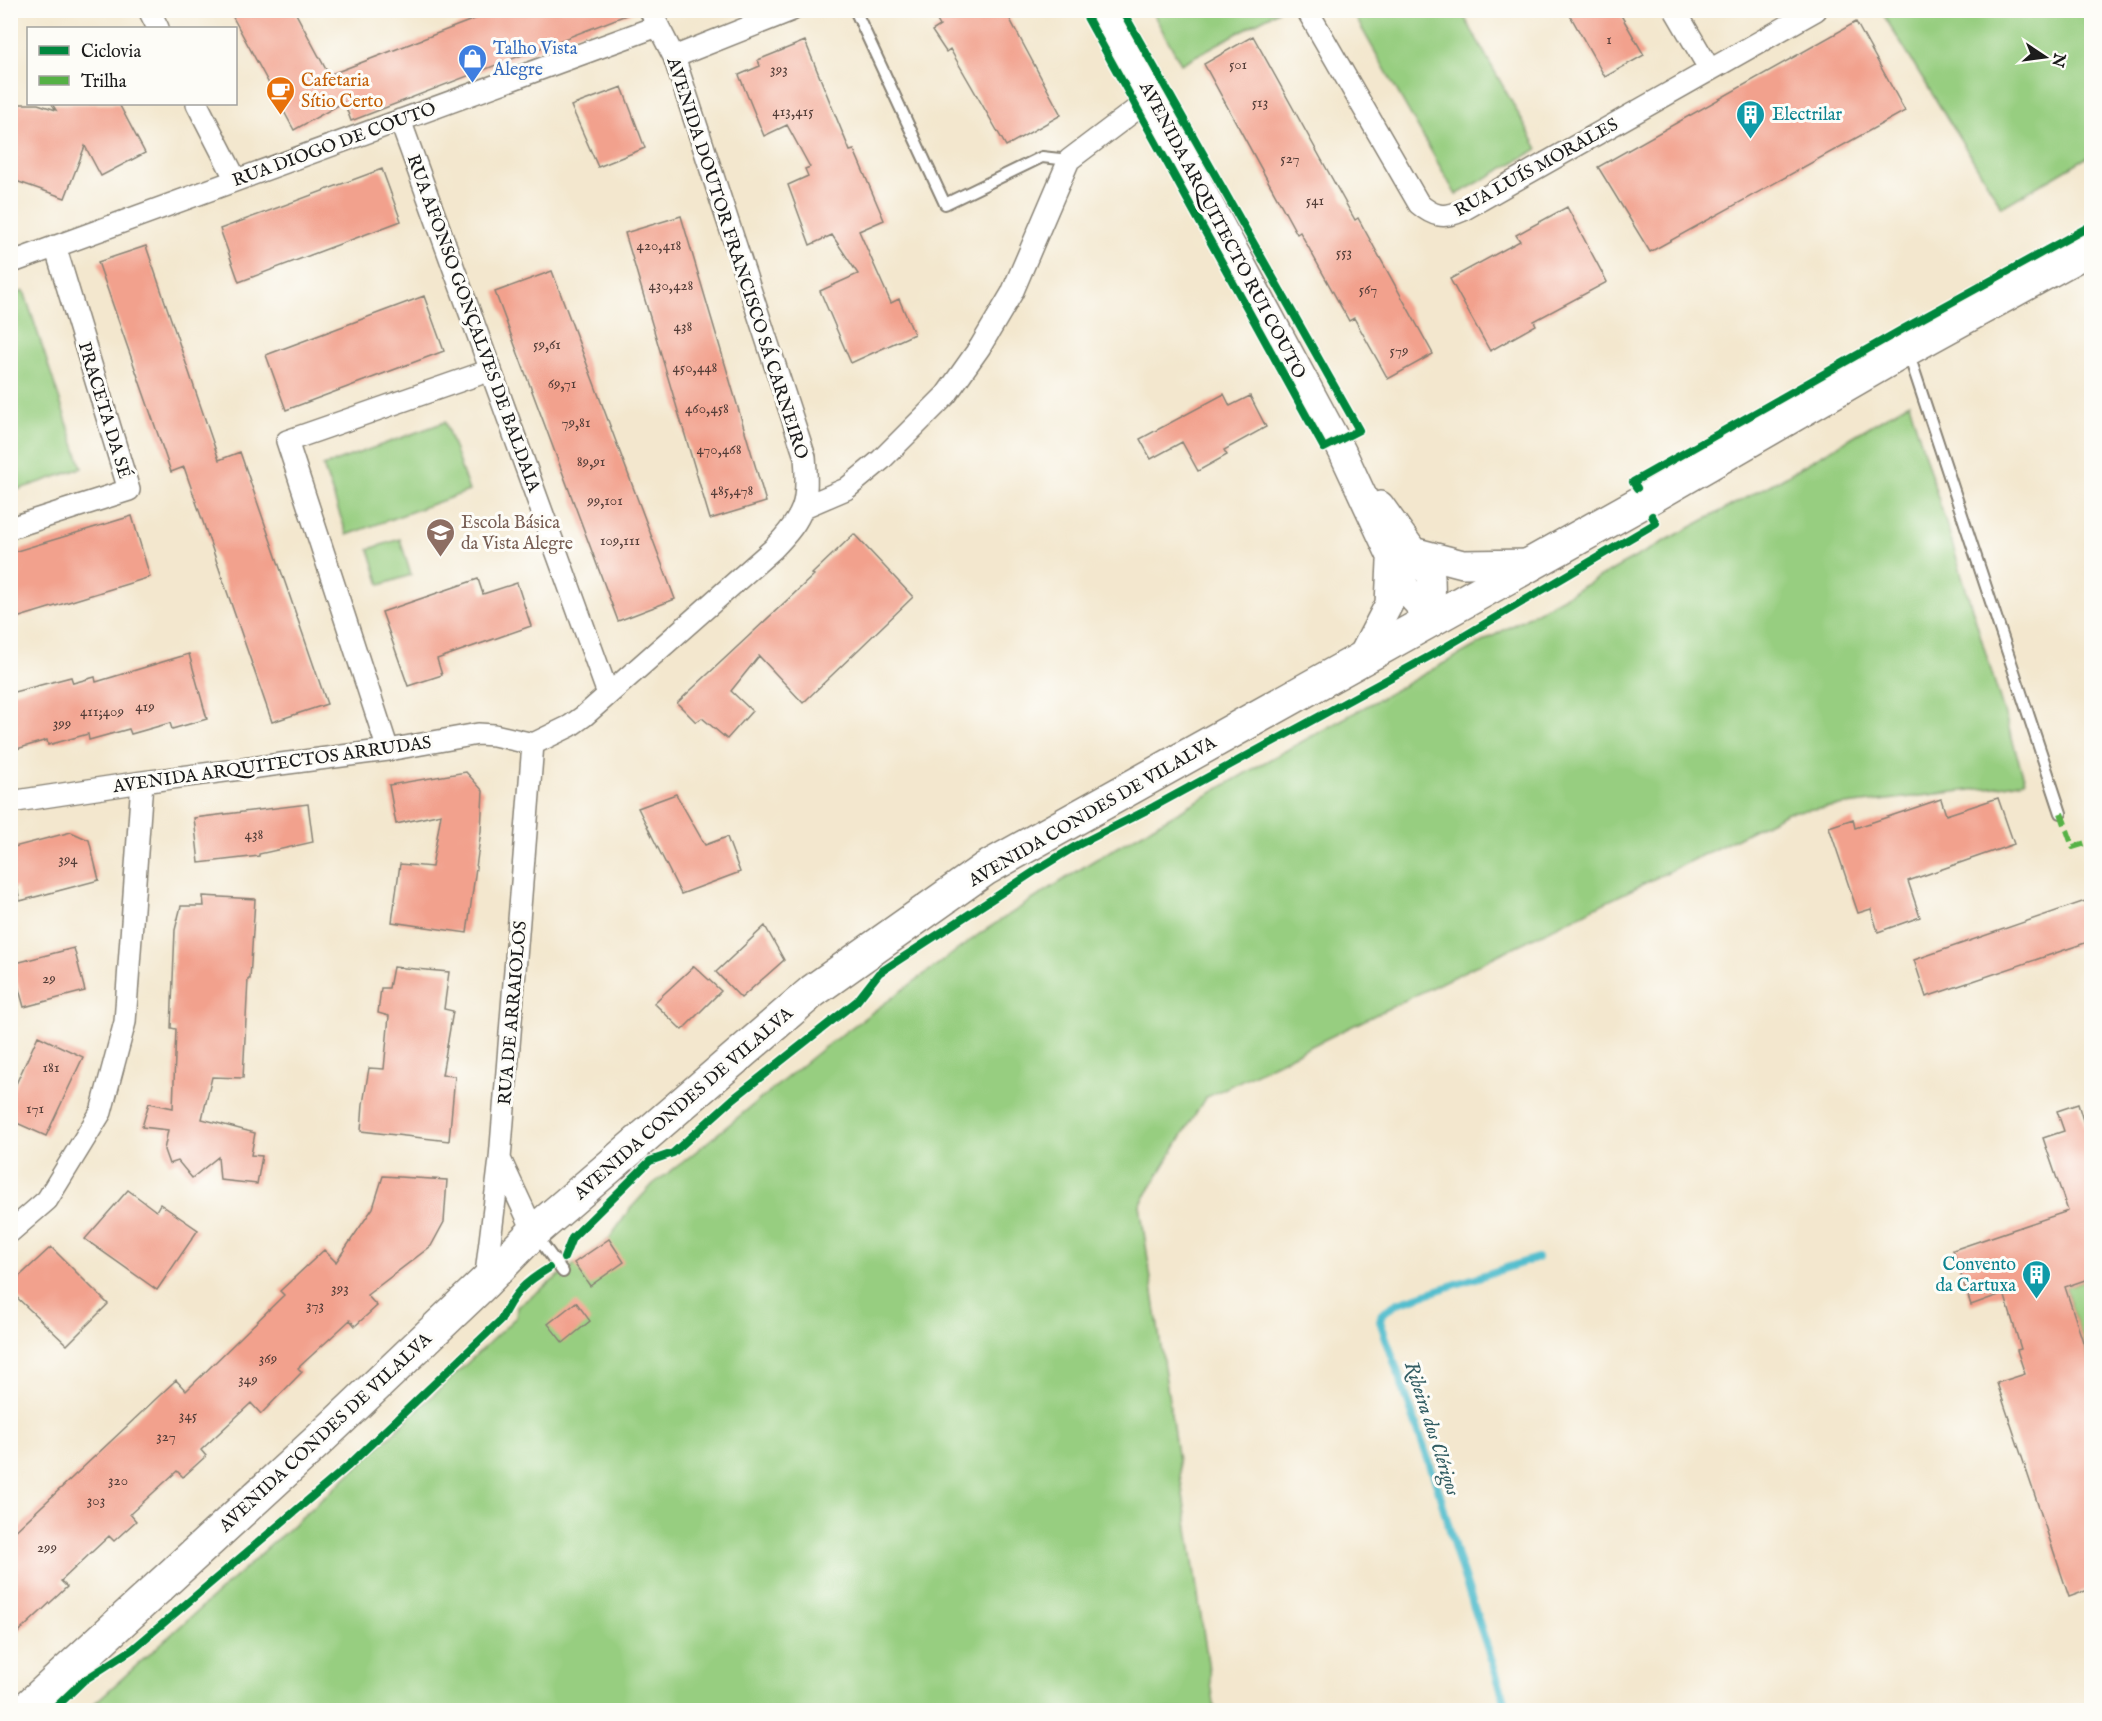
<svg xmlns="http://www.w3.org/2000/svg" width="2102" height="1721" viewBox="0 0 2102 1721" font-family="'IM FELL English',serif">
	<style>
		.green { fill: #97ce80; stroke: #5a754e; stroke-width: 1.5 }
		.lines { fill: none; stroke-linecap: round; stroke-linejoin: round }
		.stream { stroke: #53bece; stroke-width: 8 }
		.building { fill: #f2a18d }
		.service-casing { stroke: #888275; stroke-width: 14 }
		.minor-casing { stroke: #888275; stroke-width: 24 }
		.tertiary-casing { stroke: #888275; stroke-width: 30 }
		.primary-casing { stroke: #888275; stroke-width: 36 }
		.service { stroke: #fff; stroke-width: 10 }
		.minor { stroke: #fff; stroke-width: 21 }
		.tertiary { stroke: #fff; stroke-width: 27 }
		.primary { stroke: #fff; stroke-width: 33 }
		.quiet { stroke: #55b145; stroke-width: 6; stroke-dasharray: 12 6; stroke-linecap: butt }
		.cycleway-casing { stroke: #fdfcf7; stroke-width: 11 }
		.cycleway { stroke: #00873e; stroke-width: 8 }
		.labels { text-anchor: middle; stroke-width: 6; stroke-linejoin: round; paint-order: stroke }
		.number-label { font-size: 15px; fill: #523d38 }
		.shop-label { font-size: 18px; fill: #366cbe; stroke: #fdfcf7; text-anchor: start }
		.food-label { font-size: 18px; fill: #c56008; stroke: #fdfcf7; text-anchor: start }
		.culture-label { font-size: 18px; fill: #0d838f; stroke: #fdfcf7; text-anchor: start }
		.street-label { font-size: 18px; fill: #1c1c1c; stroke: #fdfcf7 }
		.education-label { font-size: 18px; fill: #785e54; stroke: #fdfcf7; text-anchor: start }
		.water-label { font-size: 20px; font-style: italic; fill: #325d63; stroke: #fdfcf7 }
	</style>
	<rect width="100%" height="100%" fill="#fdfcf7"/>
	<filter id="ink" filterUnits="userSpaceOnUse"><feTurbulence type="fractalNoise" baseFrequency=".0167" numOctaves="2"/><feDisplacementMap in="SourceGraphic" scale="12" xChannelSelector="R" yChannelSelector="G"/><feConvolveMatrix kernelMatrix="1 2 1 2 8 2 1 2 1" color-interpolation-filters="sRGB"/></filter>
	<filter id="wash" filterUnits="userSpaceOnUse"><feTurbulence type="fractalNoise" baseFrequency=".008" numOctaves="4" result="noise"/><feDisplacementMap in="SourceGraphic" scale="24" xChannelSelector="R" yChannelSelector="G"/><feGaussianBlur stdDeviation="1.35" result="paint"/><feColorMatrix in="noise" values="0 0 0 0 0 0 0 0 0 0 0 0 0 0 0 0 0 1.4 0 .05"/><feComposite in="paint" operator="in"/></filter>
	<g filter="url(#wash)">
		<rect width="100%" height="100%" fill="#f3e7ce"/>
		<path class="green" d="M1154,10H1278V11L1181,64L1155,17Z
			M1352,11H1461L1538,149L1456,195Z
			M1881,11H2091V155L2002,207Z
			M24,291L82,468L11,492V295Z
			M1909,403L2025,781L1995,787L1788,812L1723,845L1205,1098L1140,1205L1215,1710H87L352,1472L516,1317L517,1307L609,1239L630,1209L653,1184L683,1162L822,1049L982,932L1093,861L1258,766L1663,542L1781,479Z
			M445,422L469,491L347,535L323,466Z
			M400,539L411,575L380,585L369,549Z
			M2091,1278H2092L2091,1366L2065,1287Z"/>
		<g class="lines">
			<path class="stream" d="M1508,1710L1457,1556L1438,1488L1380,1321L1382,1313L1398,1303L1537,1258"/>
		</g>
		<g id="blocks">
			<path class="building" d="M229,10H294L329,75L498,10H634V12L351,121L344,102L294,130Z
				M931,10H1005L1061,115L1006,146L950,49L946,52L932,31L940,26Z
				M1567,10H1618L1644,55L1605,77Z
				M1856,22L1905,111L1650,252L1598,167Z
				M1253,36L1355,220L1358,218L1433,354L1388,379L1354,318L1349,321L1300,232L1297,234L1204,64Z
				M805,41L850,151L854,150L884,220L859,231L891,303L899,299L914,334L851,363L820,291L858,274L832,235L810,245L788,185L808,176L805,169L810,167L787,125L764,136L739,75L760,66L758,60Z
				M622,87L645,148L598,167L571,106Z
				M10,104H38L56,110L52,104H119L145,153L101,176L85,146L65,198L10,179Z
				M382,169L401,221L239,282L220,229Z
				M1567,207L1607,282L1534,321L1536,325L1490,351L1450,279L1520,241L1516,235Z
				M681,216L766,502L710,519L625,233Z
				M146,246L219,460L240,452L327,704L272,722L184,467L171,472L98,262Z
				M552,271L675,599L618,621L495,292Z
				M424,296L444,351L286,410L266,355Z
				M1224,394L1230,406L1250,396L1266,427L1224,450L1227,455L1198,471L1182,442L1151,459L1140,439Z
				M132,516L150,577L10,620V553Z
				M854,534L913,597L803,703L759,656L731,691L752,711L727,739L702,718L696,722L677,703L814,575L812,574Z
				M478,579L483,594L517,583L531,626L437,659L442,675L408,686L382,612Z
				M189,654L207,719L172,729L170,723L131,734L129,729L89,740L88,734L48,745L47,740L10,751V693L71,677L73,683L95,677L96,682Z
				M466,772L483,791L481,831L467,933L392,922L400,864L432,867L441,814L396,824L389,785Z
				M676,794L705,845L727,837L740,872L681,894L638,808Z
				M1998,798L2014,844L1908,881L1920,917L1878,932L1871,909L1858,913L1829,827L1853,819L1855,828L1941,799L1946,815Z
				M308,804L313,842L259,854V856L199,863L194,818Z
				M71,832L89,840L99,880L20,901L17,887L10,889V848Z
				M203,896L255,899L250,979H248L243,1078L212,1077L202,1119L255,1133L251,1155L262,1156L257,1184L220,1180L218,1157L192,1178L178,1161L169,1164L164,1150L168,1130L142,1127L149,1103L173,1108L176,1029L171,1028L175,930L181,906H204Z
				M2091,899V941L1926,997L1914,960Z
				M765,926L784,960L741,998L716,972Z
				M74,948L85,991L24,1007L12,964Z
				M694,966L721,991L682,1030L654,1003Z
				M393,967L449,972L444,1009L453,1011L442,1075L455,1076L449,1141L361,1131L363,1104L369,1068L384,1069L389,1016L378,1013L381,988H389Z
				M38,1036L83,1057L46,1136L10,1120V1097Z
				M2078,1104L2091,1146V1278L2065,1287L2091,1366V1589L2069,1597L1997,1383L2025,1374L2017,1350L2021,1349L2004,1293L1971,1305L1953,1250L2068,1211L2043,1138L2064,1131L2057,1111Z
				M383,1176L447,1180L444,1222L431,1246L367,1295L377,1306L355,1326L350,1320L298,1368L302,1372L261,1414L251,1403L201,1450L206,1456L183,1477L177,1471L130,1514L136,1521L114,1541L109,1536L61,1581L67,1587L10,1640V1536L176,1380L186,1391L284,1295L280,1291L324,1250L336,1262L373,1208Z
				M128,1190L156,1211L160,1204L198,1230L157,1290L85,1239Z
				M609,1239L624,1262L590,1286L574,1263Z
				M51,1247L108,1304L67,1345L10,1291V1285Z
				M576,1302L590,1321L563,1343L548,1324Z"/>
		</g>
	</g>
	<g filter="url(#ink)">
		<use href="#blocks" fill-opacity="0" stroke="#888275" stroke-width="1.5"/>
		<g class="lines">
			<defs>
				<path id="service" d="M855,10L945,204L1042,157L1069,160
					M1908,352L2061,813
					M535,1234L563,1272"/>
				<path id="minor" d="M149,10L158,28
					M1307,10L1419,204C1433,216 1444,219 1461,211L1816,10
					M1675,10L1710,70
					M674,57L792,10
					M197,104L236,180
					M400,120L608,694
					M10,263L658,26
					M804,507L846,489L881,460L946,395L980,347L1012,293L1069,160L1151,98
					M10,528L129,490L55,246
					M533,744L570,726L584,716L773,549C805,516 809,503 805,457L674,57L650,10
					M388,750L287,441L491,370
					M10,802L142,782L388,750L478,734L494,735L533,744
					M500,1159L534,1232
					M10,1232L47,1200L101,1112L125,1022L142,782
					M485,1282L500,1159L533,744"/>
				<path id="tertiary" d="M1102,10L1131,59L1342,451L1408,593L1432,619
					M1380,505L1431,576L1432,619
					M1413,551L1463,564L1533,563
					M1360,660L1389,604L1391,562"/>
				<path id="primary" d="M25,1710L321,1438L485,1282L534,1232L813,991L985,869L1644,501L1907,349L2092,247"/>
			</defs>
			<use href="#service" class="service-casing"/>
			<use href="#minor" class="minor-casing"/>
			<use href="#tertiary" class="tertiary-casing"/>
			<use href="#primary" class="primary-casing"/>
			<use href="#service" class="service"/>
			<use href="#minor" class="minor"/>
			<use href="#tertiary" class="tertiary"/>
			<use href="#primary" class="primary"/>
			<path class="quiet" d="M2061,813L2073,847L2092,841"/>
			<defs>
				<path id="cycleway" d="M1083,10L1324,448L1359,430L1122,10
					M1637,488L1633,482L1903,329L2092,225
					M564,1258L572,1238L650,1161L673,1153L733,1099L857,1001L879,973L1038,869L1076,846L1153,807L1432,655L1656,523L1652,516
					M53,1710L83,1681L133,1649L347,1467L501,1320C513,1294 524,1283 549,1268"/>
			</defs>
			<use href="#cycleway" class="cycleway-casing"/>
			<use href="#cycleway" class="cycleway"/>
		</g>
	</g>
	<defs>
		<symbol id="shop-pin" viewBox="-11 -11 22 30"><path d="M0 17L-7.5 6A9.5 9.5 0 1 1 7.5 6Z" fill="#3f7fe0" stroke="#fdfcf7"/><path d="M-5-2.5h2.3a2.7 3.5 0 0 1 5.4 0H5L5.5 6h-11ZM-1.5-2.5h3a1.5 2.3 0 0 0-3 0Z" fill="#fff"/></symbol>
		<symbol id="cafe-pin" viewBox="-11 -11 22 30"><path d="M0 17L-7.5 6A9.5 9.5 0 1 1 7.5 6Z" fill="#e8710a" stroke="#fdfcf7"/><path d="M-5.5-4.5H6V0H3Q3 3.5 0 3.5H-2.5Q-5.5 3.5-5.5 0ZM3-3.2v2h1.7v-2ZM-6 4.5H4V6H-6Z" fill="#fff"/></symbol>
		<symbol id="building-pin" viewBox="-11 -11 22 30"><path d="M0 17L-7.5 6A9.5 9.5 0 1 1 7.5 6Z" fill="#0f9aa8" stroke="#fdfcf7"/><path d="M-4-6H4V6H1V3H-1V6H-4ZM-2.5-4.3h1.7v1.8h-1.7ZM.8-4.3h1.7v1.8H.8ZM-2.5-1h1.7V.8h-1.7ZM.8-1h1.7V.8H.8Z" fill="#fff"/></symbol>
		<symbol id="school-pin" viewBox="-11 -11 22 30"><path d="M0 17L-7.5 6A9.5 9.5 0 1 1 7.5 6Z" fill="#8d6e63" stroke="#fdfcf7"/><path d="M0-5L7-2L0 1L-7-2ZM-4 1L0 2.5L4 1V4Q0 6-4 4Z" fill="#fff"/></symbol>
	</defs>
	<g fill-rule="evenodd">
		<use href="#shop-pin" x="456" y="42" width="33" height="45"/>
		<use href="#cafe-pin" x="264" y="74" width="33" height="45"/>
		<use href="#building-pin" x="1734" y="98" width="33" height="45"/>
		<use href="#school-pin" x="424" y="516" width="33" height="45"/>
		<use href="#building-pin" x="2020" y="1258" width="33" height="45"/>
	</g>
	<g class="labels">
		<g class="number-label">
			<text x="1609" y="44">1</text>
			<text x="1238" y="69">501</text>
			<text x="779" y="74">393</text>
			<text x="1260" y="107">513</text>
			<text x="793" y="116">413,415</text>
			<text x="1290" y="163">527</text>
			<text x="1315" y="205">541</text>
			<text x="659" y="250">420,418</text>
			<text x="1344" y="257">553</text>
			<text x="671" y="290">430,428</text>
			<text x="1368" y="294">567</text>
			<text x="683" y="331">438</text>
			<text x="547" y="349">59,61</text>
			<text x="1399" y="355">579</text>
			<text x="695" y="372">450,448</text>
			<text x="562" y="388">69,71</text>
			<text x="707" y="413">460,458</text>
			<text x="576" y="427">79,81</text>
			<text x="719" y="454">470,468</text>
			<text x="591" y="466">89,91</text>
			<text x="732" y="495">485,478</text>
			<text x="605" y="505">99,101</text>
			<text x="620" y="545">109,111</text>
			<text x="145" y="711">419</text>
			<text x="102" y="716">411;409</text>
			<text x="62" y="728">399</text>
			<text x="254" y="839">438</text>
			<text x="68" y="864">394</text>
			<text x="49" y="983">29</text>
			<text x="51" y="1072">181</text>
			<text x="35" y="1113">171</text>
			<text x="340" y="1293">393</text>
			<text x="315" y="1310">373</text>
			<text x="268" y="1363">369</text>
			<text x="248" y="1384">349</text>
			<text x="188" y="1420">345</text>
			<text x="166" y="1441">327</text>
			<text x="118" y="1485">320</text>
			<text x="96" y="1505">303</text>
			<text x="47" y="1552">299</text>
		</g>
		<g class="shop-label">
			<text x="493" y="54">Talho Vista<tspan x="493" dy="21">Alegre</tspan></text>
		</g>
		<g class="food-label">
			<text x="301" y="86">Cafetaria<tspan x="301" dy="21">Sítio Certo</tspan></text>
		</g>
		<g class="culture-label">
			<text x="1772" y="120">Electrilar</text>
			<text x="2016" y="1270" text-anchor="end">Convento<tspan x="2016" dy="21">da Cartuxa</tspan></text>
		</g>
		<g class="street-label">
			<text transform="translate(334 144) rotate(-20)" y="6">RUA DIOGO DE COUTO</text>
			<text transform="translate(1536 167) rotate(-29)" y="6">RUA LUÍS MORALES</text>
			<text transform="translate(1223 230) rotate(62)" y="6">AVENIDA ARQUITECTO RUI COUTO</text>
			<text transform="translate(738 258) rotate(72)" y="6">AVENIDA DOUTOR FRANCISCO SÁ CARNEIRO</text>
			<text transform="translate(474 323) rotate(70)" y="6">RUA AFONSO GONÇALVES DE BALDAIA</text>
			<text transform="translate(105 410) rotate(73)" y="6">PRACETA DA SÉ</text>
			<text transform="translate(272 764) rotate(-8)" y="6">AVENIDA ARQUITECTOS ARRUDAS</text>
			<text transform="translate(1092 811) rotate(-30)" y="6">AVENIDA CONDES DE VILALVA</text>
			<text transform="translate(512 1013) rotate(-85)" y="6">RUA DE ARRAIOLOS</text>
			<text transform="translate(683 1103) rotate(-41)" y="6">AVENIDA CONDES DE VILALVA</text>
			<text transform="translate(325 1432) rotate(-43)" y="6">AVENIDA CONDES DE VILALVA</text>
		</g>
		<g class="education-label">
			<text x="461" y="528">Escola Básica<tspan x="461" dy="21">da Vista Alegre</tspan></text>
		</g>
		<g class="water-label">
			<text transform="translate(1433 1428) rotate(72)" y="7">Ribeira dos Clérigos</text>
		</g>
	</g>
	<rect width="2102" height="1721" fill="none" stroke="#fdfcf7" stroke-width="36"/>
	<rect x="27" y="27" width="210" height="78" fill="#fdfcf7" stroke="#a3a29f" stroke-width="1.5"/>
	<rect x="39" y="46" width="30" height="9" fill="#00873e" stroke="#a3a29f" stroke-width="1.5"/>
	<text x="81" y="57" font-size="18" fill="#1c1c1c">Ciclovia</text>
	<rect x="39" y="76" width="30" height="9" fill="#55b145" stroke="#a3a29f" stroke-width="1.5"/>
	<text x="81" y="87" font-size="18" fill="#1c1c1c">Trilha</text>
	<g transform="translate(2045 57) rotate(103)" stroke="#fdfcf7" stroke-width="4.5" paint-order="stroke">
	<path d="M0-4.5L10 22L0 15L-10 22Z" fill="#1c1c1c"/>
	<text y="-9" font-size="16" font-weight="bold" text-anchor="middle" fill="#1c1c1c">N</text>
	</g>
</svg>
